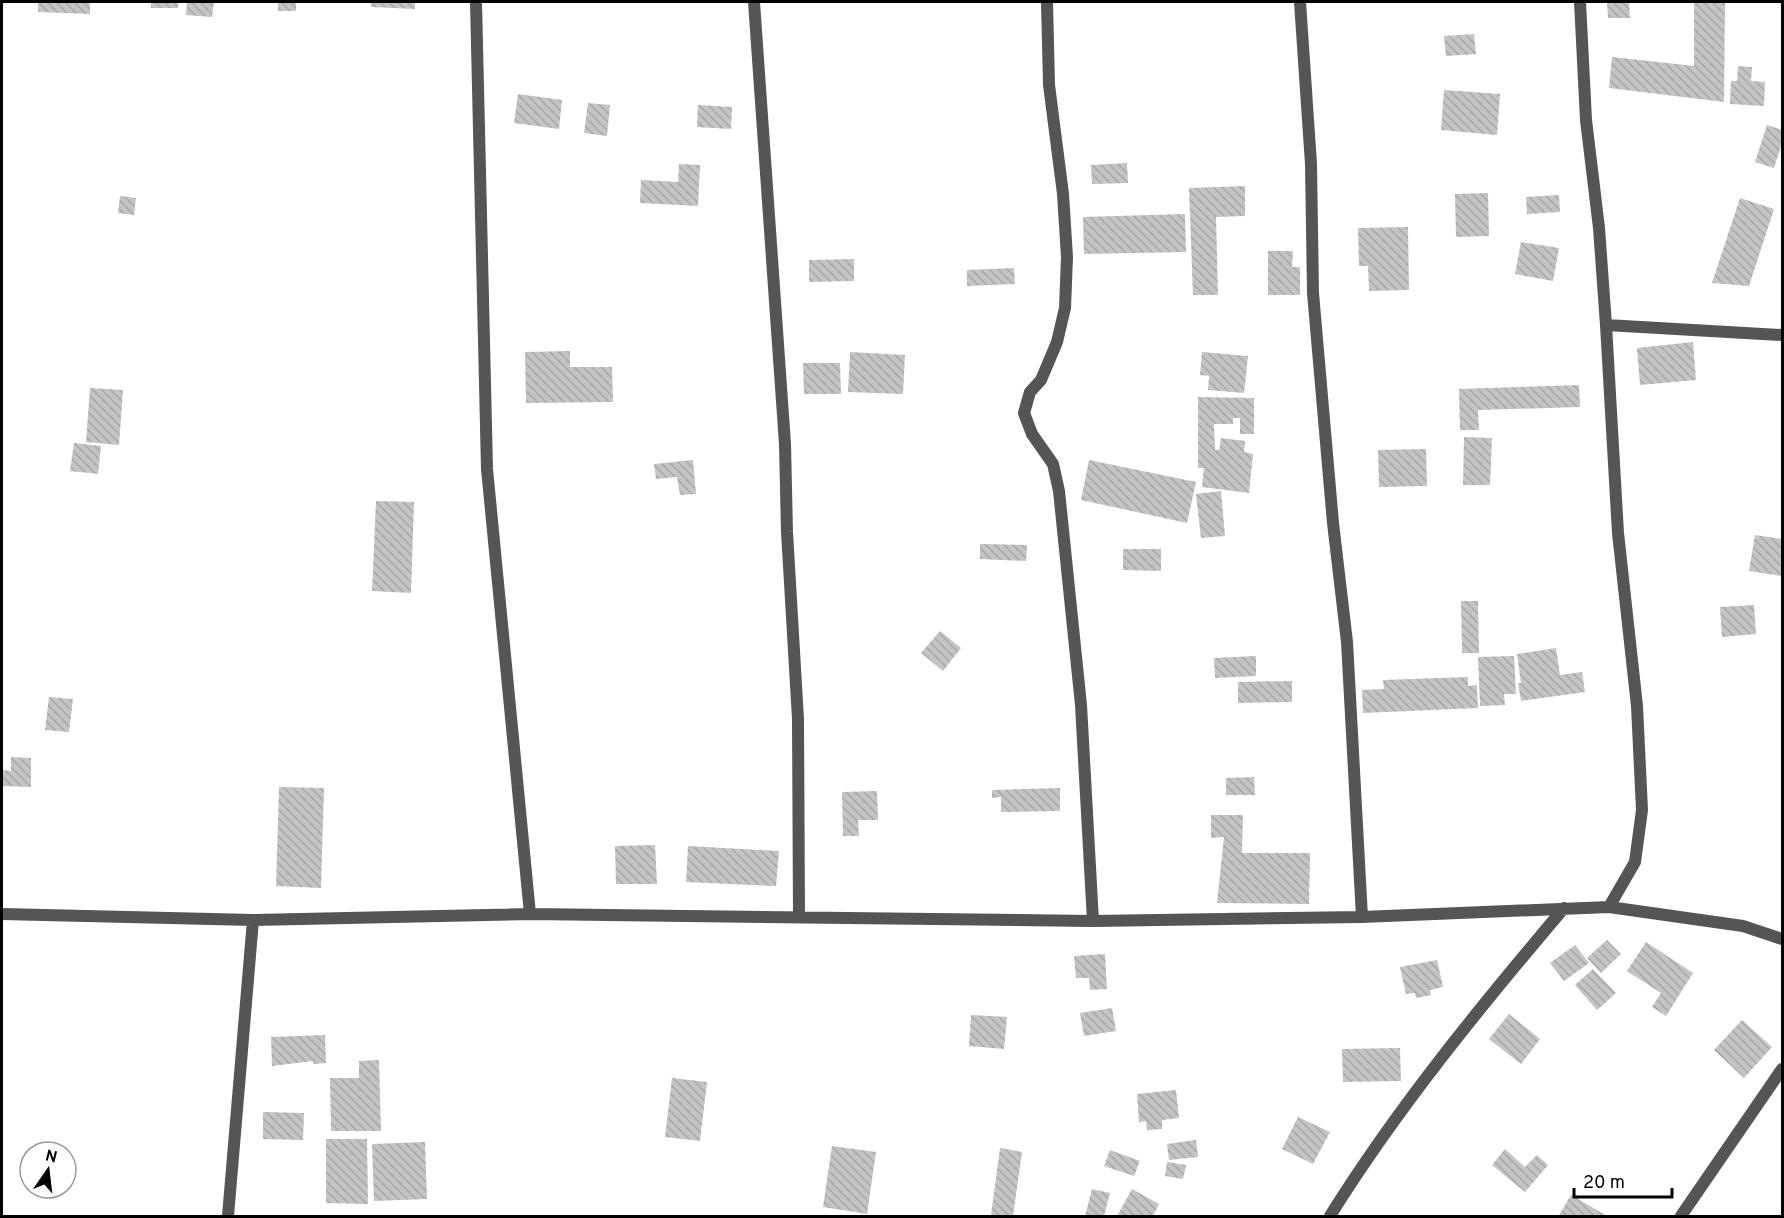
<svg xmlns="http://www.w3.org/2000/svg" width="1784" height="1218" viewBox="0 0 1784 1218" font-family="Overpass,sans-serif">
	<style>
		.building { fill: url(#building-back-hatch) }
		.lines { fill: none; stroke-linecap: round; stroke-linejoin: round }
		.minor { stroke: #555; stroke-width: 12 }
	</style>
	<defs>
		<pattern id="building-back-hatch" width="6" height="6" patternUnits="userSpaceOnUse" patternTransform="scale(1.5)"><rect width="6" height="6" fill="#c4c4c4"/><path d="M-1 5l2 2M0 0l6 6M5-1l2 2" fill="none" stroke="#a7a7a7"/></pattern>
	</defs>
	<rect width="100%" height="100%" fill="#fff"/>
	<path class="building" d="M38,2H90V14L38,12Z
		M151,2H178V8H151Z
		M187,2H214L212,17L186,15Z
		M278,2H296V11H278Z
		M371,2H415V9L371,7Z
		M1607,2H1629L1630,18H1608Z
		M1694,2H1725L1724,102L1609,88L1612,57L1694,66Z
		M1474,34L1476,54L1446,56L1444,36Z
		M1738,66L1752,67L1751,81L1765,82L1764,106L1730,104L1731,81H1737Z
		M1444,90L1500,94L1497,135L1441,130Z
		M518,94L562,100L559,129L514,123Z
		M588,103L610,105L607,136L584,133Z
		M698,105L732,107L731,129L697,127Z
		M1767,125L1782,130V143L1774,168L1755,162Z
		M1127,163L1128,183L1092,184L1091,165Z
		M679,164L700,165L698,206L640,203L641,180L678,182Z
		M1245,186V216L1216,217L1218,295H1193L1189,188Z
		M1488,193L1489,236L1456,237L1455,194Z
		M1559,195L1560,212L1527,214L1526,197Z
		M120,196L136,198L134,215L118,213Z
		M1740,198L1774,209L1749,286L1712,283Z
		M1185,214L1186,252L1084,254L1083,217Z
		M1408,227L1409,290L1369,291L1368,266H1359L1358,228Z
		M1521,242L1559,248L1553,281L1515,274Z
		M1268,251H1293L1292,267H1300V295H1268Z
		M854,259V281L809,282V260Z
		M1014,268L1015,284L967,286V270Z
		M1693,342L1696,380L1640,385L1637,348Z
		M570,351V367H612L613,402L526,403L525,352Z
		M850,352L905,355L903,394L848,392Z
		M1202,352L1248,356L1244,393L1208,390L1209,376L1200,375Z
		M803,363H840L841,394H804Z
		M1579,385L1580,407L1478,410L1479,430H1460L1459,389Z
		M90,388L123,390L119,445L86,442Z
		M1198,397L1254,398V434H1240V418H1233V424H1214L1215,450H1219L1221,438L1245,441L1244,452L1253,454L1249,493L1202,487L1204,468H1198Z
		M1464,437L1492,438L1490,485H1463Z
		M74,443L101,446L98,474L70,471Z
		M1426,449L1427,486L1379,487L1378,450Z
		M693,460L696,494L680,495L677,477L656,479L654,464Z
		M1089,460L1196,482L1187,523L1081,500Z
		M1221,491L1225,536L1201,538L1196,494Z
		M376,501L414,502L411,593L372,591Z
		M1755,535L1782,539V576L1749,571Z
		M980,544L1027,545L1026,561L980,559Z
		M1123,549H1161V571L1123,570Z
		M1461,601H1478L1479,653H1462Z
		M1754,605L1756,634L1722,637L1720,607Z
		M940,631L961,648L943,671L921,653Z
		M1556,648L1560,675L1582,672L1585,692L1521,701L1518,683H1521L1517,654Z
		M1256,656V676L1215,678L1214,658Z
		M1514,656L1516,694H1504L1505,705L1480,706L1478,657Z
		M1468,677V686L1477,685L1478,708L1363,713L1362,690L1384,689L1383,680Z
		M1292,681V702L1238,703V682Z
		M49,697L73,699L69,732L45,730Z
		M11,757L31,758V787L2,786V770L11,771Z
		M1254,777L1255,795H1226V778Z
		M279,787L324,788L321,888L276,886Z
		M1060,788V811L1001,812V797L992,798V790Z
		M877,791L878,820H858L859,836H843L842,792Z
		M1211,815H1243L1242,853H1310L1309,904L1217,903L1224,837L1211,838Z
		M655,845L657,884H616L615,846Z
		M688,846L779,851L776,886L686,882Z
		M1607,940L1621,954L1601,973L1587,958Z
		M1646,942L1693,973L1666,1016L1652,1007L1661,993L1627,971Z
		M1575,945L1589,963L1564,981L1550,963Z
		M1105,954L1107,989L1090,990L1089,978H1076L1074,956Z
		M1437,960L1443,987L1430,990L1431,995L1416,998L1415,993L1406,994L1400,967Z
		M1593,969L1616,993L1597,1010L1575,985Z
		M1112,1008L1116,1031L1084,1036L1080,1013Z
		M1509,1014L1540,1039L1521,1064L1489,1039Z
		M971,1015L1007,1017L1004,1049L969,1046Z
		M1742,1020L1772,1047L1744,1078L1714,1050Z
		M325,1035L326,1063L313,1064V1061L272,1066L271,1037Z
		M1400,1048L1401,1081L1343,1082L1342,1049Z
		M379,1060L381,1131H331L330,1078H359V1061Z
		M672,1078L707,1082L700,1141L665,1137Z
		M1176,1090L1179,1118L1162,1120V1129L1147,1130L1146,1121L1139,1122L1137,1094Z
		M263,1112L304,1113L303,1140L263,1139Z
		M1298,1117L1330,1132L1313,1164L1282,1149Z
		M326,1139H367L368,1204L326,1203Z
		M1196,1140L1198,1157L1169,1160L1167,1144Z
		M425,1142L427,1199L374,1201L372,1144Z
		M832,1146L876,1152L867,1214L823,1207Z
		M1000,1148L1022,1152L1013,1216L991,1215Z
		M1505,1149L1525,1167L1537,1155L1548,1165L1525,1192L1492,1165Z
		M1110,1150L1140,1161L1134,1176L1104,1166Z
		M1167,1162L1186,1165L1183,1179L1165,1176Z
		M1092,1189L1110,1193L1104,1216H1085Z
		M1132,1189L1159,1204L1153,1216H1117Z
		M1571,1195L1607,1216H1562L1559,1215Z"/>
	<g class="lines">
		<path class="minor" d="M476,2L487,469L530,914
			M754,2L785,444L787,532L798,719L799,916
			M1047,2L1049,85L1063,194L1067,257L1065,308L1057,342L1041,380L1030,392L1024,413L1032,434L1053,464L1059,491L1081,705L1093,921
			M1300,2L1311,164L1313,293L1333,523L1347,642L1362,917
			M1580,2L1586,120L1599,228L1606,325L1618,533L1637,706L1642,810L1635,862L1609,907
			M1606,325L1782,335
			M2,914L253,920L530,914L1093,921L1362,917L1609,907L1743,926L1782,939
			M228,1216L253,920
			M1330,1216C1398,1107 1481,1006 1564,908
			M1681,1216L1782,1069"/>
	</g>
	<rect width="1784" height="1218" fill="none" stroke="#000000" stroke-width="6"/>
	<g transform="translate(48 1170) rotate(14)"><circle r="28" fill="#ffffff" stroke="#999999" stroke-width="1.5"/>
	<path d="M0-4.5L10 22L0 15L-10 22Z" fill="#000000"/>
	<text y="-9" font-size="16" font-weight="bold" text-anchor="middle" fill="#000000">N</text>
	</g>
	<path d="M1574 1188v9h98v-9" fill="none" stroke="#000000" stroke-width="3"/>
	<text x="1583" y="1188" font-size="18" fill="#000000" stroke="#ffffff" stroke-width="4.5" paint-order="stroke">20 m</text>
</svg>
